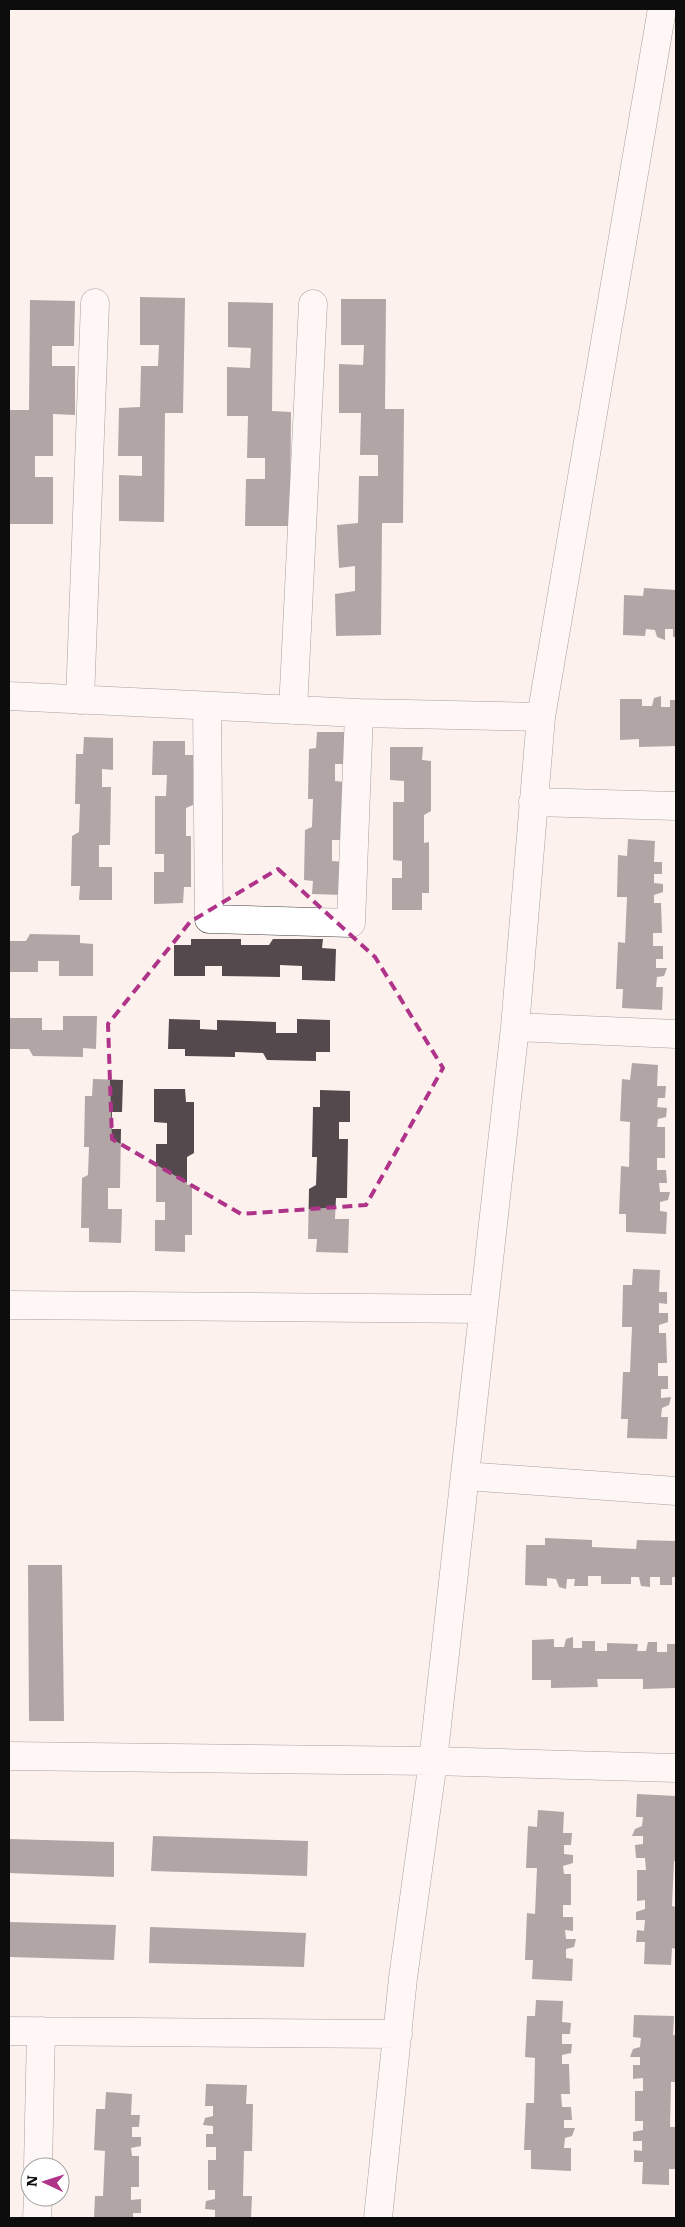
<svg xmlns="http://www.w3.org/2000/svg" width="685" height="2227" viewBox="0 0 685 2227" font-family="Literata,serif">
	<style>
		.building { fill: #544a4d }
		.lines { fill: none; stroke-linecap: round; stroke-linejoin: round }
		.minor-casing { stroke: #404040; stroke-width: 29 }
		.minor { stroke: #fff; stroke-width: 28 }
		.marked { fill: none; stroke: #ae3389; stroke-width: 4; stroke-dasharray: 10 6; stroke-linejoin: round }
	</style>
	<rect width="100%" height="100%" fill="#fdf1ee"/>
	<path class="building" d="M140,297L185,298L183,413H165L164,522L119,521V475L142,476V456H118L119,408L140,407L141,366H158L159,345H140Z
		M341,299H386L385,409H404L403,523H382L381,635L336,636L335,594L355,591V566L339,568L337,525L358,523L359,476H378V455H360L361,413H339V364L363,365L364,345H341Z
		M30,300L75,301L74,346H52V366H75V415L53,414V456H35V477H53V524H9V410H29Z
		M228,302L273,303L272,411L291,412L290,526H245L246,479H265V458H247L248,416H227V367L250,368L251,348L228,347Z
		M644,588L676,590V637H673V629H665V640L657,637L655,630L646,629L645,636L623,635L624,595L643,596Z
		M661,696V707H670V700H676V746L639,747V739L620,740V699H642V706H652L654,698Z
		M317,732H346V764H335V781L344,782L343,840H332V861L345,862V895L312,894L313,881L304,880L305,830L312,827L313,799H308L309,749L316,748Z
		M84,737L113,738V770L102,769V787H111L110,845H99V867H112V900H79L80,886H71L72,836L79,832L80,804H75L76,754H83Z
		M153,741H185V755H193V805L186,808V836H191V887H184L183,903L154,904V872H164V854H155V796H166L167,775H152Z
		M390,747H423L422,760L431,761V811L424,815V843L429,842V893H422V910H392V878H402V861L393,860V802H404V781L390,780Z
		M628,839L655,841L654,862H662V874H654V883L663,884V892L654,895V903H661L662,933H653V946H663V959H656V968H667L664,976L657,977L656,987H663L662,1010L622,1008L623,989H616L618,942L625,943L627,897H617L618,855L627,856Z
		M30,934L80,935V943L93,944V976H59V961H38V972H9V941H26Z
		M191,939H241V945H269L273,939H323L322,948L336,949L335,981L302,980V966L280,965V977L222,976V966H205V976H174V945H191Z
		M63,1016H97L96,1049L83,1048V1057L33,1056L29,1049H9V1018H42V1030H63Z
		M169,1019L200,1020V1029L217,1030V1020L276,1022V1033H297V1019L330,1020V1052H316V1061L267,1060L263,1053L235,1052V1057L185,1056V1049H168Z
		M632,1063L658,1065L657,1086H666L665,1098H658L657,1107L667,1108L666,1117L658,1119L657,1127H665V1158H657V1170H666L667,1183H659L660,1192H670L668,1200L660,1202V1211L667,1212L666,1234L626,1232V1214H619L621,1166L629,1167L630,1122L620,1121L622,1079L630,1080Z
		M93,1079L123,1080L122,1112H112V1129H121L120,1188H108V1209H122L121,1243L89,1242V1228H81L82,1178L88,1175L89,1147H84L85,1096H92Z
		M154,1089H185L186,1102H194V1153L187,1157V1185L192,1184V1235H185V1252L155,1251V1220H165V1202H156V1144H167V1123L154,1122Z
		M320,1090L350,1091V1122H339V1139H348L347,1198H336L335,1219H349L348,1253L316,1252L317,1239H308L309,1189L316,1185L317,1157H312L313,1107H320Z
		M633,1269L660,1270L659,1292H667V1304L659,1303V1313H668V1322L659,1325V1333H666L667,1363H658V1376H668V1389H661V1398L671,1397L669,1405L662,1408L661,1417H668L667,1439L627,1438L628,1419H621L623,1372H630L632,1327H622L623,1285H632Z
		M545,1538L592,1540V1547L636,1549L637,1540L676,1541V1577H672V1585H660V1577H650V1587L641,1586L639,1577H631V1584H601V1576H588V1586H574L575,1579H567L566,1589L559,1587L556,1579L547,1578V1586L525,1585L526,1545H545Z
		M28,1565H62L64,1721H29Z
		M573,1637V1648H582V1641H595V1651H607V1643L638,1644L637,1651H646L648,1642H657V1652H667V1644H676V1688L643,1689V1679H597L598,1687L551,1688V1680H532V1640L554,1639V1647H564L566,1639Z
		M637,1794L676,1796V1861H674L672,1906L676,1907V1949L672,1948L671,1965L644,1964L645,1942H636L637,1930L644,1931L645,1920H636V1912L645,1909V1900L637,1901V1870H646L645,1858H636L635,1845L643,1844V1836H632L635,1829L642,1826L643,1817H636Z
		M538,1810L564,1812L563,1833H572L571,1845H564V1854L573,1855V1863L563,1866L564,1874H571V1905H563V1917H573V1931L565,1930L566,1939H576L574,1947L566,1949V1958L573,1959L572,1981L532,1979L533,1960H525L527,1913L535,1914L537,1868H526L528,1826L537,1827Z
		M153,1836L308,1841L307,1876L151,1871Z
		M9,1839L114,1842V1877L9,1873Z
		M9,1922L116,1925L114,1960L9,1957Z
		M150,1927L306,1933L304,1967L149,1963Z
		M536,2000L563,2001L562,2022L571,2023L570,2034H562V2044H572L571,2053L562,2055V2064H569L570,2094H561L562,2107H571L572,2120H564V2128H575L572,2136L565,2138L564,2148H571V2171L531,2169V2150H524L526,2103H534L535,2058L525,2057L527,2016H535Z
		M634,2015L674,2016L673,2035H676V2082H671L670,2127H676V2169H669V2185L642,2184L643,2162H634V2150L642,2151V2141H633V2132L643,2130V2121H635V2091H643V2078L633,2079V2065H640V2057H630L633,2049L640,2047L641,2038L633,2037Z
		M206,2084L247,2085L246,2104H253L252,2151H244L243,2196H252L251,2218H215V2210L205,2209L206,2201L215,2199V2190H208V2160H216V2147H206V2134H213V2126L203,2125L205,2118L213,2116V2106H205Z
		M106,2092L132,2094L131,2115H140L139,2127H132V2137H141V2146L131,2148L132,2156H139V2187H131V2200L141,2199V2213H133V2218H94L95,2196H103L105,2151L94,2150L96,2109H105Z"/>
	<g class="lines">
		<defs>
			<path id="minor" d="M9,696L359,713L541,717
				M80,700L95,303
				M207,706L209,919L351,923L359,713
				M293,710L313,304
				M533,802L676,806
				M515,1027L676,1034
				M9,1305L482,1309
				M465,1476L676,1491
				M9,1756L433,1761L676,1768
				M9,2031L398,2034
				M38,2167L41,2031
				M37,2218L38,2197
				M378,2218L403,1978L433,1761L515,1027L541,717L662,9"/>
		</defs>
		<use href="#minor" class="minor-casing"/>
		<use href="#minor" class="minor"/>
	</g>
	<path d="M0 0H685V2227H0ZM278,869L375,957L443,1068L366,1205L241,1214L112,1139L108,1024L190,922Z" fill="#fdf1ee" fill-opacity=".55" fill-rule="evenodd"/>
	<path class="marked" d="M278,869L375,957L443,1068L366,1205L241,1214L112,1139L108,1024L190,922Z"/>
	<rect width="685" height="2227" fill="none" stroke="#0d0d0d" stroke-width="20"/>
	<g transform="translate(45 2182) rotate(274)"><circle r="24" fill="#ffffff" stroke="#9e9e9e"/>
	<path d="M0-4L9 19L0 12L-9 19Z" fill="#ae3389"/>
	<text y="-8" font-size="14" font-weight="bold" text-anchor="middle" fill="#0d0d0d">N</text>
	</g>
</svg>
